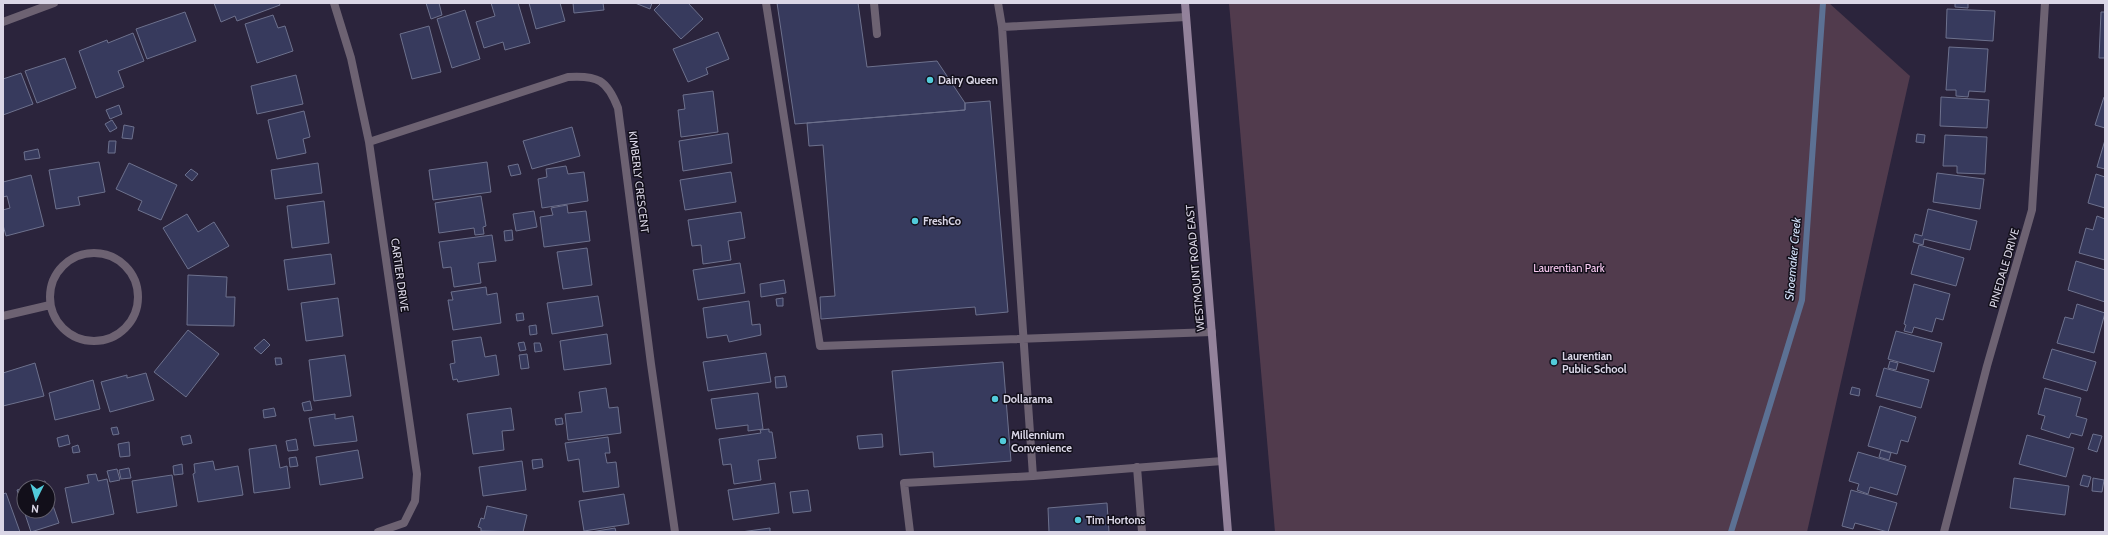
<svg xmlns="http://www.w3.org/2000/svg" width="2108" height="535" viewBox="0 0 2108 535" font-family="Cabin,sans-serif">
	<style>
		.green { fill: #513b4d }
		.lines { fill: none; stroke-linecap: round; stroke-linejoin: round }
		.stream { stroke: #5c7194; stroke-width: 6 }
		.building { fill: #373a5d; stroke: #6d718d }
		.service { stroke: #6d6272; stroke-width: 8 }
		.minor { stroke: #6d6272; stroke-width: 8 }
		.secondary { stroke: #93829b; stroke-width: 8 }
		.poi-dot { fill: #52cbda; stroke: #120f1a; stroke-width: 1.5 }
		.labels { text-anchor: middle; stroke-width: 3; stroke-linejoin: round; paint-order: stroke }
		.poi-label { font-size: 11px; font-weight: bold; fill: #dad6e6; stroke: #120f1a; text-anchor: start }
		.street-label { font-size: 11px; fill: #dad6e6; stroke: #120f1a }
		.park-label { font-size: 11px; fill: #fdcdf4; stroke: #120f1a }
		.water-label { font-size: 12px; font-style: italic; fill: #d2e1f9; stroke: #120f1a }
	</style>
	<rect width="100%" height="100%" fill="#2b243c"/>
	<path class="green" d="M1229,3H1829L1910,76L1807,532H1275Z"/>
	<g class="lines">
		<path class="stream" d="M1731,532L1802,300L1823,3"/>
	</g>
	<path class="building" d="M214,3H279L280,5L237,21L235,16L221,22Z
		M426,3H439L442,15L431,19Z
		M491,3H518L530,43L505,50L503,42L484,48L476,22L495,16Z
		M529,3H560L565,21L536,29Z
		M573,3H603L604,10L574,13Z
		M635,3H652L650,9Z
		M661,3H688L703,19L681,39L654,10Z
		M777,3H858L867,67L937,61L965,103V110L795,124Z
		M1955,3H1968V8L1955,7Z
		M1947,9L1995,11L1993,41L1946,38Z
		M465,10L480,59L452,68L437,19Z
		M185,12L196,41L147,59L136,29Z
		M2101,12H2105V58H2099Z
		M273,15L278,28L285,26L293,51L257,63L245,24Z
		M429,26L441,72L412,79L400,34Z
		M718,32L729,59L706,68L708,74L688,82L673,49Z
		M133,33L144,61L118,71L124,87L96,98L79,51L107,40L108,43Z
		M1949,47L1988,49L1985,92L1969,91L1968,97L1956,96V90H1946Z
		M65,58L76,88L37,103L25,71Z
		M21,73L33,104L3,115V79Z
		M296,75L303,104L257,114L251,86Z
		M713,91L718,132L681,137L678,110L685,109L683,95Z
		M1941,97L1989,100L1987,128L1940,126Z
		M2104,97H2105V128L2095,125Z
		M990,101L1008,312L976,315L975,307L821,319L820,297L835,296L823,145L809,146L807,123L965,110V103Z
		M119,105L122,114L110,119L106,110Z
		M304,111L310,137L303,139L306,153L277,159L268,120Z
		M112,120L117,128L110,132L105,124Z
		M124,125L134,127L132,139L122,138Z
		M572,127L580,156L532,169L523,141Z
		M728,133L732,163L683,171L679,141Z
		M1917,134L1925,135L1924,143L1916,142Z
		M1945,135L1987,137L1985,174L1957,173V166H1943Z
		M2105,140V169L2097,167Z
		M109,141H116L115,153H108Z
		M38,149L40,158L25,160L24,152Z
		M99,162L105,192L78,197L80,205L56,209L49,170Z
		M487,162L491,192L433,200L429,170Z
		M129,163L177,185L161,220L138,210L142,201L116,189Z
		M318,163L322,193L275,199L271,170Z
		M518,164L521,174L511,176L508,166Z
		M566,166L568,174L584,172L588,201L542,208L538,179L547,177L546,169Z
		M191,169L198,174L192,181L185,175Z
		M731,172L736,202L685,210L680,180Z
		M1937,173L1984,179L1980,209L1933,202Z
		M2096,174L2105,177V208L2088,203Z
		M31,175L44,226L6,236L3,225V210L10,208L7,196L3,197V182Z
		M481,196L486,226L483,227L484,234L475,235L474,228L439,233L435,203Z
		M324,201L329,243L292,248L287,206Z
		M567,205L568,213L586,211L590,241L544,247L540,217L553,215L551,208Z
		M1928,209L1977,221L1970,250L1924,239L1923,245L1913,242L1915,234L1922,236Z
		M534,211L537,227L516,231L513,214Z
		M741,212L745,238L728,241L731,260L703,264L701,245L692,246L688,220Z
		M187,214L198,232L214,222L229,246L188,269L163,228Z
		M2097,216L2105,219V260L2079,253L2086,228L2093,230Z
		M512,230L513,240L505,241L504,231Z
		M492,235L496,261L478,263L481,283L454,287L451,267L443,268L439,242Z
		M1919,245L1964,258L1956,286L1911,274Z
		M587,248L592,285L563,289L557,252Z
		M331,254L335,284L288,290L284,260Z
		M2076,261L2105,270V302L2068,290Z
		M740,263L745,293L698,300L693,270Z
		M188,275L227,277L226,297H235L234,326L187,325Z
		M784,280L786,293L761,297L760,284Z
		M1914,284L1950,294L1943,320L1936,318L1932,332L1914,327L1912,333L1904,331L1906,325L1904,324Z
		M486,287L487,295L497,293L501,323L453,330L448,300H453L451,292Z
		M598,296L603,326L552,334L547,303Z
		M338,298L343,336L306,341L301,303Z
		M783,298V306H777L776,299Z
		M749,301L752,325L760,324L761,335L729,342L727,335L707,338L703,308Z
		M2077,304L2105,313L2094,353L2057,343L2065,317L2073,319Z
		M523,313L524,320L517,321L516,314Z
		M536,325L537,334L530,335L529,326Z
		M188,330L219,354L186,397L154,372Z
		M1896,331L1942,343L1934,372L1888,359Z
		M607,334L611,364L564,370L560,341Z
		M481,337L485,357L496,355L499,375L458,382L457,379L453,380L450,364L455,363L452,341Z
		M264,339L270,345L261,354L254,348Z
		M524,342L526,350L520,351L518,343Z
		M534,343H540L542,351L535,352Z
		M2052,349L2096,362L2087,391L2043,378Z
		M766,353L771,382L708,391L703,362Z
		M527,354L529,368L521,369L519,355Z
		M345,355L351,396L314,401L309,360Z
		M275,358H281L282,364L276,365Z
		M1890,361L1898,363L1896,370L1888,368Z
		M1003,362L1011,461L934,467L933,452L900,455L892,371Z
		M35,363L44,396L3,406V373Z
		M1884,368L1929,380L1921,408L1876,396Z
		M146,373L154,400L110,412L101,382L127,375V378Z
		M785,376L787,387L776,388L775,377Z
		M93,380L100,409L55,420L49,393Z
		M1852,387L1860,389L1859,396L1850,394Z
		M606,388L609,408L618,407L621,433L568,440L565,414L582,412L579,392Z
		M2045,388L2081,398L2076,416L2087,419L2082,436L2071,433L2069,438L2041,429L2045,416L2038,414Z
		M758,393L763,429L748,431V425L716,429L711,399Z
		M310,401L312,410L304,411L302,403Z
		M1880,406L1916,417L1908,442L1901,440L1897,454L1868,446Z
		M274,408L276,416L264,418L263,410Z
		M511,408L514,430L502,431L504,450L473,454L467,414Z
		M335,414V419L353,416L357,441L314,446L309,418Z
		M562,418L563,424L556,425L555,419Z
		M117,427L119,434L113,435L111,428Z
		M769,429V432H772L776,458L758,460L761,480L734,484L731,464L723,465L719,439L761,433L760,430Z
		M882,434L883,447L859,449L857,436Z
		M2093,434L2102,436L2097,452L2088,449Z
		M68,435L70,444L59,447L57,438Z
		M190,435L192,443L183,445L181,437Z
		M2027,435L2074,448L2066,477L2019,464Z
		M608,437L610,453H605L607,463L616,462L619,487L583,492L579,459L568,461L565,443Z
		M296,439L298,450L288,451L286,441Z
		M129,442L130,456L120,457L118,444Z
		M78,445L80,452L73,453L72,447Z
		M276,445L280,468L287,466L290,488L254,493L249,449Z
		M358,450L363,478L320,485L316,457Z
		M1881,450L1891,453L1889,460L1879,457Z
		M1858,452L1906,466L1897,495L1870,487L1868,494L1857,490L1859,484L1849,481Z
		M296,457L298,466L290,467L289,458Z
		M542,459L543,467L533,469L532,460Z
		M213,461L215,470L238,466L243,495L198,502L193,474L195,473L194,464Z
		M522,461L526,490L483,496L479,467Z
		M182,464L183,474L174,475L173,466Z
		M129,468L131,478L121,479L119,470Z
		M117,469L120,480L110,482L107,471Z
		M96,474L98,481L107,479L114,514L72,523L65,488L89,483L87,475Z
		M172,475L177,506L137,513L132,481Z
		M2083,475L2091,477L2088,487L2080,485Z
		M2014,478L2069,486L2065,515L2010,508Z
		M2093,478L2104,480L2102,492L2092,491Z
		M45,481L47,487H26Z
		M775,483L779,513L733,520L728,490Z
		M24,488V510L17,490Z
		M808,490L811,511L793,513L790,492Z
		M1851,490L1897,503L1888,532L1855,523L1853,529L1842,526Z
		M48,491L59,523L31,532L24,511H48Z
		M6,493L20,532H3V494Z
		M624,494L629,524L584,531L579,501Z
		M1107,503L1109,532H1049L1048,508Z
		M487,506L527,515L523,532L481,531V528L478,527L481,518L484,519Z
		M615,528L616,532H591Z
		M770,528V532H741Z"/>
	<g class="lines">
		<path class="service" d="M766,3L820,346L1212,332
			M874,3L877,34
			M998,3L1002,27L1033,476
			M1002,27L1186,17
			M1137,467L1142,532
			M910,532L904,483L1033,476L1222,461"/>
		<path class="minor" d="M334,3L351,58L369,142L417,474L415,501L404,523L378,532
			M3,22L54,3
			M369,142L568,77C598,75 607,80 618,108L651,364L675,532
			M50 297a44 44 0 1 1 88 0a44 44 0 1 1-88 0Z
			M3,316L50,305
			M1944,532L1987,366L2032,210L2045,3"/>
		<path class="secondary" d="M1185,3L1228,532"/>
	</g>
	<g class="poi-dot">
		<circle cx="930" cy="80" r="4"/>
		<circle cx="915" cy="221" r="4"/>
		<circle cx="1554" cy="362" r="4"/>
		<circle cx="995" cy="399" r="4"/>
		<circle cx="1003" cy="441" r="4"/>
		<circle cx="1078" cy="520" r="4"/>
	</g>
	<g class="labels">
		<g class="poi-label">
			<text x="938" y="84">Dairy Queen</text>
			<text x="923" y="225">FreshCo</text>
			<text x="1562" y="360">Laurentian<tspan x="1562" dy="13">Public School</tspan></text>
			<text x="1003" y="403">Dollarama</text>
			<text x="1011" y="439">Millennium<tspan x="1011" dy="13">Convenience</tspan></text>
			<text x="1086" y="524">Tim Hortons</text>
		</g>
		<g class="street-label">
			<text transform="translate(639 182) rotate(83)" y="4">KIMBERLY CRESCENT</text>
			<text transform="translate(1195 268) rotate(-95)" y="4">WESTMOUNT ROAD EAST</text>
			<text transform="translate(2004 268) rotate(-74)" y="4">PINEDALE DRIVE</text>
			<text transform="translate(400 275) rotate(82)" y="4">CARTIER DRIVE</text>
		</g>
		<g class="park-label">
			<text x="1569" y="272">Laurentian Park</text>
		</g>
		<g class="water-label">
			<text transform="translate(1793 259) rotate(-85)" y="4">Shoemaker Creek</text>
		</g>
	</g>
	<rect width="2108" height="535" fill="none" stroke="#dad6e6" stroke-width="8"/>
	<g transform="translate(36 499) rotate(185)"><circle r="19" fill="#120f1a" stroke="#625f6c"/>
	<path d="M0-3L7 15L0 10L-7 15Z" fill="#52cbda"/>
	<text y="-6" font-size="11" font-weight="bold" text-anchor="middle" fill="#dad6e6">N</text>
	</g>
</svg>
